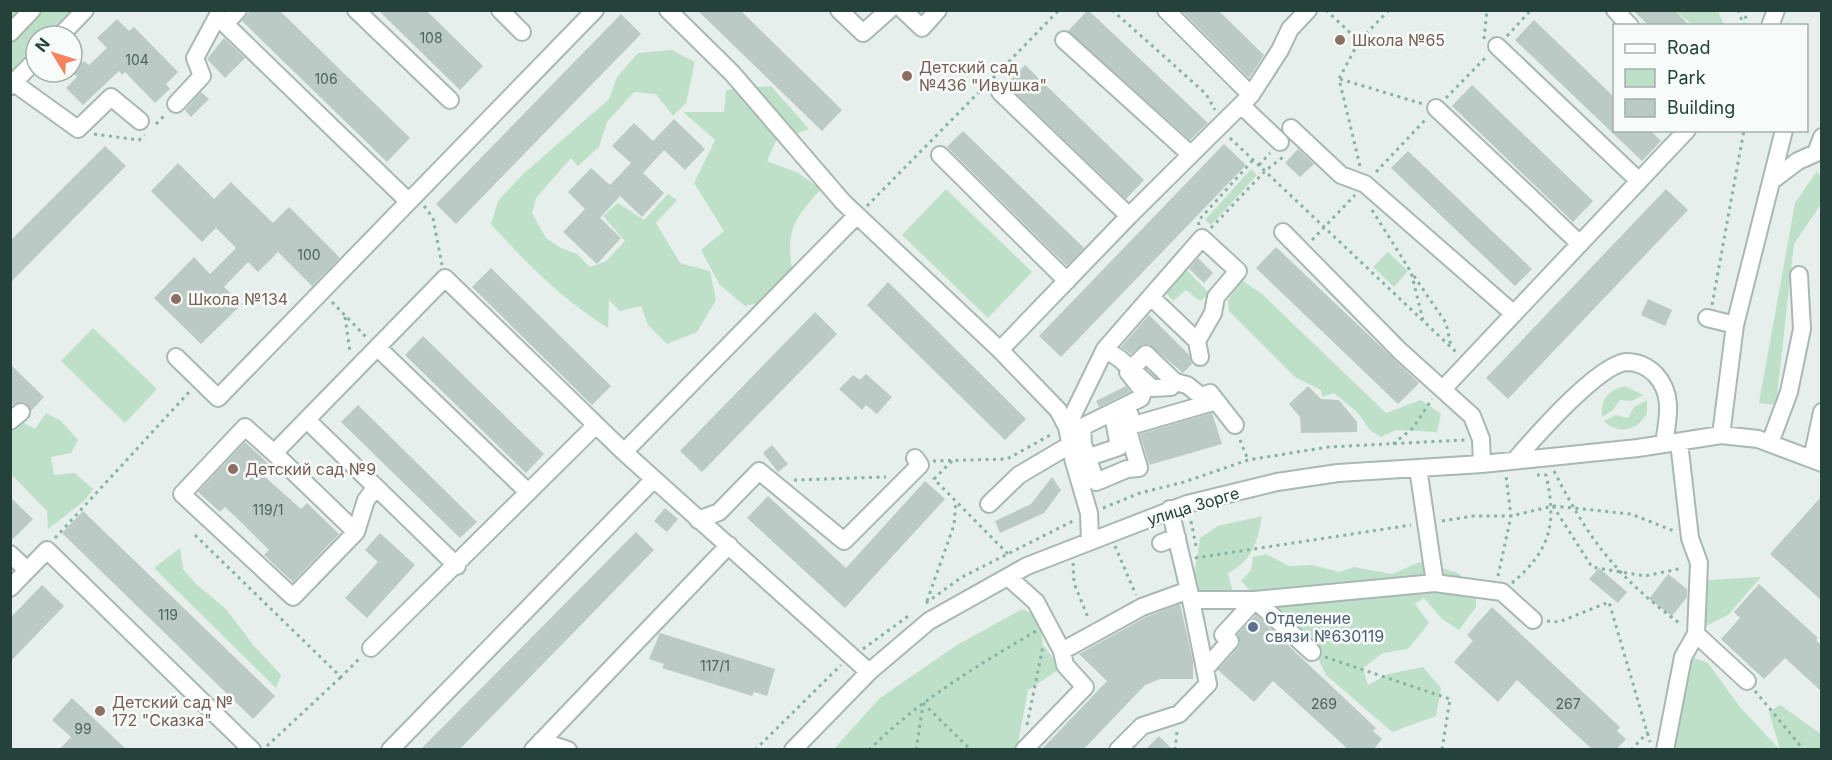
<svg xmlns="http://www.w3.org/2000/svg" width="1832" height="760" viewBox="0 0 1832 760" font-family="Inter,sans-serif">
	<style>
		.green { fill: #bfe0c8 }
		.building { fill: #bbcac4 }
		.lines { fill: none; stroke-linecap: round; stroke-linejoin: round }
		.minor-casing { stroke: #a8b8b2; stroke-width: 20 }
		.path { stroke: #86b3a5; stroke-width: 3; stroke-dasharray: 3 4.5; stroke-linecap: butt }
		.minor { stroke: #fff; stroke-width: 16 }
		.education-dot { fill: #8d6e63; stroke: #f7fbf9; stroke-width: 2 }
		.service-dot { fill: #5c6f8a; stroke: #f7fbf9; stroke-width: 2 }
		.labels { text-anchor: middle; stroke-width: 5; stroke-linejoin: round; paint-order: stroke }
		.number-label { font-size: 14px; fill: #4a645c }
		.education-label { font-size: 16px; fill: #785e54; stroke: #f7fbf9; text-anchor: start }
		.street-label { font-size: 16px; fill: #24423a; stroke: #f7fbf9 }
		.service-label { font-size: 16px; fill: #4e5e75; stroke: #f7fbf9; text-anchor: start }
	</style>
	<rect width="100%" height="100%" fill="#e6efeb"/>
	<path class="green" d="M10,11H70L46,36H36V46L11,72Z
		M1675,11H1718L1724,25H1693Z
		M672,50L695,62L686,103L673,116L656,94L634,92L607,122L599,147L578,166L571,158L536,198L532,213L546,238L561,248L577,254L590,267L606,261L625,241L603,216L618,203L644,220L668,194L677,200L656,223L680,263L710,271L716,300L697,332L667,344L648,325L641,306L620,311L609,300L608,328C563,300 526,263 491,224L498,201L522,175L609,99L617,77L638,53Z
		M771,86L809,129L776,141L767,161L798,173L821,189C793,220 785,232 793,275L767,301L745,306L719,284L701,250L724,231L694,183L715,140L683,112H724L726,90Z
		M1251,169L1257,175L1211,225L1205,220Z
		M1817,171L1821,177V204L1794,244L1776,405L1759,403L1795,203Z
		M946,189L1032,272L988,318L902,235Z
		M1388,252L1408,271L1394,287L1373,267Z
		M1183,266L1210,294L1200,301L1186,290L1173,301L1164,291Z
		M1242,280L1262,294L1386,413L1421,400L1441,414L1437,432L1396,430L1381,437L1370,430L1357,412L1334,393L1322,397L1321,390L1295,377L1229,311L1228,300Z
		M93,328L157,389L125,423L61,361Z
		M1625,386L1643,395L1632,401L1620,400L1613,410L1602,417C1600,399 1608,390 1625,386Z
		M1647,400V413C1638,431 1618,435 1604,421L1616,415L1628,418L1634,407Z
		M46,413L61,421L78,440L71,453L51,457L54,475L75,473L93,489L84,501L48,529L47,511L11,474V416L35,429Z
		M1262,516C1257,543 1253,560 1228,573L1233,592L1205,594L1195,587V569L1200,538L1218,526Z
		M180,548L183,569L196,584L226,609L254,646L281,675L276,688L154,568Z
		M1266,554L1289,566L1312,565L1340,572L1354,567L1392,574L1420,562L1458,573L1476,590V607L1459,630L1442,619L1424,598L1415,604L1429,623L1408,649L1383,653L1363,668L1368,685L1388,674L1423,667L1441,688L1436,716L1392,732L1326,675L1310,642L1261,603L1241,581L1251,570L1253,557Z
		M1761,577L1728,615L1700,629L1708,580Z
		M1022,609L1039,616L1043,645L1061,668L1028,690L1017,749L833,750L880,698L957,645Z
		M1686,655L1708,663L1740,707L1779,749L1668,750Z
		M1780,705L1821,734V749H1780L1769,712Z"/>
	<path class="building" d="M251,10H279L410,138L387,162L242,21Z
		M378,10H426L483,66L460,90Z
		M697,10H740L842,110L822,131Z
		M1088,10L1208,123L1190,140L1068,31Z
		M1181,10H1218L1264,55L1249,78Z
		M1633,10H1674L1690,26H1649Z
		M621,14L641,34L456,224L436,204Z
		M117,19L129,31L134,27L178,72L166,84L170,89L155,103L125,72L122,75L119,71L83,105L66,88L77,77L72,72L84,61L89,65L107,48L97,38Z
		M1534,20L1614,97V130H1650L1661,141L1642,161L1515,40Z
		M224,38L245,58L225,78L207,59Z
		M1025,65L1144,180L1126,199L1006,84Z
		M1472,85L1593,201L1573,222L1452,106Z
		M201,92L209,99L191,117L185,110Z
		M674,119L705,149L685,170L664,150L643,173L664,193L642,217L620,196L600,218L621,238L597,264L563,232L585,209L568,192L591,168L610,185L631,163L612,146L634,123L653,141Z
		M963,131L1084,248L1067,266L947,147Z
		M1224,144L1246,165L1061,357L1039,336Z
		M105,146L126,166L10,283V241Z
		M1298,149L1314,164L1300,177L1285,163Z
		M1408,151L1532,269L1515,286L1391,168Z
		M178,163L214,199L231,182L273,223L289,207L340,258L312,286L278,252L258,272L248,262L224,287L242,304L201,344L154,298L194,257L210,274L236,248L216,228L202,242L151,191Z
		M1666,189L1688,210L1508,399L1486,378Z
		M1276,247L1419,383L1398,404L1256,268Z
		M1198,258L1213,273L1204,283L1189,269Z
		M491,268L611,386L592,405L472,287Z
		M888,282L1026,419L1005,440L867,305Z
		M1648,299L1672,310L1665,326L1641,315Z
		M815,312L837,334L702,472L680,451Z
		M1149,315L1189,355L1192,364L1183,373L1149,344H1143L1131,354L1121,347Z
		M423,336L544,454L526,473L405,355Z
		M10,364L44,397L31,411L25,402L13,405L10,402Z
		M866,374L892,397L877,414L866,405L862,410L839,389L853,375L860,380Z
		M1126,386L1130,392L1099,407L1096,401Z
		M1308,386L1321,399L1339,400L1357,422V432L1301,433L1300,417L1289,404Z
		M358,405L477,522L460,538L341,422Z
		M1212,413L1222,444L1149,465L1140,434Z
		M245,442L272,467L264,476L301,509L307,503L339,534L293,582L264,555L269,550L244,525L225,507L220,512L198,492Z
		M772,445L788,464L778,472L763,453Z
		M1052,477L1061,490L1044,513L1000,533L995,521L1031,504Z
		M925,481L945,499L845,608L747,518L768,496L846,568Z
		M10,497L33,519L10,542Z
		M1821,497V600L1770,554Z
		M665,508L678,519L667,532L654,521Z
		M83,511L275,696L253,719L62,533Z
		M636,532L654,550L459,750H420Z
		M380,533L415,565L367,618L345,598L378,562L365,550Z
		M1599,568L1627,592L1618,603L1589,579Z
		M1668,574L1687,589V597L1672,616L1649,599Z
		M1759,584L1818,638L1816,640L1821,645V691L1785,658L1764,679L1721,639L1740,618L1734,612Z
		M42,585L64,606L10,662V618Z
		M1180,604L1193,661V679H1160L1145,685L1083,750H1041L1107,681L1079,654L1146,617Z
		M1492,607L1620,727L1617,731L1626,739L1616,750H1593L1517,680L1498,702L1454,662L1473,641L1467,635Z
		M1256,615L1376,728L1373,731L1382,739L1373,750H1349L1273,681L1254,702L1218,670L1238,648L1240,642L1238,634Z
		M660,633L775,669L767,696L754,692L752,696L662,668L664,664L649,659Z
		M72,698L127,750H59L71,737L52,720Z
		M1159,736L1173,750H1145Z"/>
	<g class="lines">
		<defs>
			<path id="minor" d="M356,10L450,100
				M500,10L522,32
				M668,10L732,73L843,202L1000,350L1058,410L1067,427L1074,462L1089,513L1090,541
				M839,10L863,33L889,10
				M903,10L922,28L938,10
				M1166,10L1251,95
				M1615,10L1630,26
				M217,17L225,24L238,10
				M225,24L408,201
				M1770,26L1776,10
				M10,33L32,10
				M60,36L85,10
				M1064,40L1190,154
				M1497,46L1639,181
				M14,83L78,129L111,97L140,121
				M10,86L36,60
				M1000,92L1129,216
				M176,104L202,76L195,58L217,17
				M1241,105L1280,142
				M1436,108L1580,244
				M1291,128L1341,175L1365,184L1514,314
				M940,155L1067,281
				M1774,179L1798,161L1816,153L1822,137
				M1283,232L1400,351L1472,416L1481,439L1482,464
				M1151,297L1197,341L1200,357
				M1707,318L1735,325
				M379,349L528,492
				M1105,349L1120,359L1152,388L1171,387
				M1000,350L1129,216L1251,95L1280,50L1290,29L1308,10
				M1146,354L1175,382L1187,385L1210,403L1127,427L1139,468L1127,469L1096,482L1083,444L1082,427L1141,398L1143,391L1128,372Z
				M176,357L218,398L595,10
				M1443,389L1687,130
				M1205,395L1210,393L1235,425
				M10,421L21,412
				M308,421L457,566
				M1067,427L1105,349L1202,238L1238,271L1216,297L1213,313L1197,341
				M1721,435L1735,325L1784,130
				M1679,442L1690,538L1699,563L1696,634L1747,681
				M1770,443L1789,392L1802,329L1799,275
				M274,453L245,427L182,494L293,597L356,532
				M1516,459C1535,437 1598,365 1626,362C1637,362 1647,366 1655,374C1674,394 1668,418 1664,443
				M1812,459L1822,412
				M1077,461L1119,447L1114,420L1130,415
				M1418,468L1435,583
				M654,479L624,452L857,215
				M376,487L366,500L356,532L274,453L445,278L624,452
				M989,504L1019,475L1063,449L1071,448
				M1170,509L1191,599
				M698,520L719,512L759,471L844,541L920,465L915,458
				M1161,543L1177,537
				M10,554L27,570
				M1008,577L1036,602L1062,651L1065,665L1085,687L1024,750
				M10,588L47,550L252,750
				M1255,600L1435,583L1502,592L1533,620
				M1255,600L1312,652
				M371,648L596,425
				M1062,651L1142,607L1189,590
				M541,741L568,750
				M390,750L654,479L869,672
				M533,750L729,545
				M793,750L869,672L929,621L1027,566L1187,504L1277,482L1338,473L1482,464L1638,448L1721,435L1758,439L1822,463
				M1118,750L1142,726L1179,714L1208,684L1191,600H1255L1223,635L1230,641L1205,669
				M1665,750L1683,657L1696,634"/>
		</defs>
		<use href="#minor" class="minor-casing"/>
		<path class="path" d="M1112,10L1206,94L1215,110
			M1326,10L1359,41
			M1738,10L1744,26
			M1744,26L1747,10
			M1507,36L1531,10
			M1484,39L1487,10
			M993,78L1059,10
			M1340,79L1423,104
			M1446,98L1487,56
			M156,124L166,114
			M94,134L139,140L145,135
			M1230,138L1456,352
			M1259,165L1270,153
			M1360,166L1339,79L1359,41L1389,10
			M1376,172L1427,118
			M424,206L433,218L442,265
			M867,206L986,85
			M1372,210L1411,272L1423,320
			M1199,225L1198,221L1253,160
			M1211,228L1265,171L1283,157
			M1312,240L1355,195
			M1414,276L1446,323L1451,346
			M332,302L367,338
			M1712,305L1744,130
			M345,317L350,352
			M1240,440L1248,460
			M1393,444L1413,428L1432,399
			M933,461L1007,459L1054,433
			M952,461L934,479L1008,554
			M1554,471C1590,542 1618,578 1682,625
			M794,480L886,477
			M1553,506L1631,514L1674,531
			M1103,508L1140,493L1184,482L1248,460L1328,447L1465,440
			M1191,521L1196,546
			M1442,521L1474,516H1511L1553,506L1592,567L1645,576L1683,568
			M195,535L341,677L361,657
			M55,538L190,391
			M1115,546L1136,595
			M1195,558L1411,525
			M1073,563L1074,583L1089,620
			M1498,576L1511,516L1506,476
			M1512,583C1551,550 1557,523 1546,475H1537
			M927,601L954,525L956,502
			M926,603L962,577L1075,520
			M1547,621L1559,622L1609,602L1650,742
			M863,649L911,614
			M1325,657L1450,699L1442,750
			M1755,691L1804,750
			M923,703L971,750
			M1027,725L1043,646
			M267,746L341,677
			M755,750L841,665
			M869,750C919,700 977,666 1036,631
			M916,750L923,705
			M1175,750L1177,731
			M1631,750L1648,732"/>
		<use href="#minor" class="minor"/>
	</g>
	<g class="education-dot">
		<circle cx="1340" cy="40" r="6"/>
		<circle cx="907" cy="76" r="6"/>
		<circle cx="176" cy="299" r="6"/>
		<circle cx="233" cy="469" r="6"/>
		<circle cx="100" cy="711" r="6"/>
	</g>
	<circle class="service-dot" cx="1253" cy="627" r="6"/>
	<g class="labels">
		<g class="number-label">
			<text x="431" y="43">108</text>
			<text x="137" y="65">104</text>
			<text x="326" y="84">106</text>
			<text x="309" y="260">100</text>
			<text x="268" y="515">119/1</text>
			<text x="168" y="620">119</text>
			<text x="715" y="671">117/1</text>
			<text x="1324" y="709">269</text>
			<text x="1568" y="709">267</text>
			<text x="83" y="734">99</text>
		</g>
		<g class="education-label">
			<text x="1352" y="46">Школа №65</text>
			<text x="919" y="73">Детский сад<tspan x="919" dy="18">№436 "Ивушка"</tspan></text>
			<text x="188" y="305">Школа №134</text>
			<text x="245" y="475">Детский сад №9</text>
			<text x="112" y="708">Детский сад №<tspan x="112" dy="18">172 "Сказка"</tspan></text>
		</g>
		<g class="street-label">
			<text transform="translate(1193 506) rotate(-17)" y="6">улица Зорге</text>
		</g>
		<g class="service-label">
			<text x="1265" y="624">Отделение<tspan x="1265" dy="18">связи №630119</tspan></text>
		</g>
	</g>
	<rect width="1832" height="760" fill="none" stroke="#24423a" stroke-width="24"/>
	<rect x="1613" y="24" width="195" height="108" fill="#f7fbf9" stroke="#a3b1ad" stroke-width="1.5"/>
	<rect x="1625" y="44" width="30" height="9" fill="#ffffff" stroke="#a3b1ad" stroke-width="1.5"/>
	<text x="1667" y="54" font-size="18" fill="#24423a">Road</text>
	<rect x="1625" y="69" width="30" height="18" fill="#bfe0c8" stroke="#a3b1ad" stroke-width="1.5"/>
	<text x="1667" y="84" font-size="18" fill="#24423a">Park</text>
	<rect x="1625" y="99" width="30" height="18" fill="#bbcac4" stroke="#a3b1ad" stroke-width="1.5"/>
	<text x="1667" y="114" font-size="18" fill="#24423a">Building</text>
	<g transform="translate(54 54) rotate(308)"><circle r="28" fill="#f7fbf9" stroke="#a3b1ad" stroke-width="1.5"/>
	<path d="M0-4.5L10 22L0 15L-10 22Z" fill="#f4845f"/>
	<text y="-9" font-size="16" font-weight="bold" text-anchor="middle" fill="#24423a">N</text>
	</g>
</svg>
